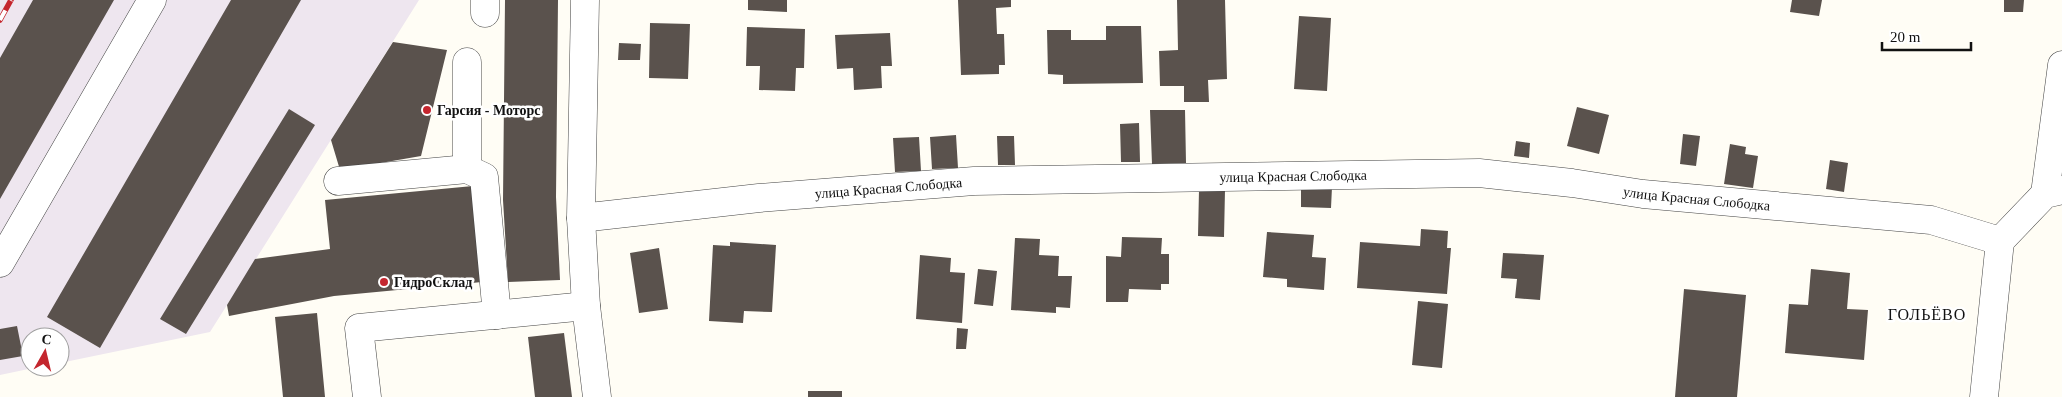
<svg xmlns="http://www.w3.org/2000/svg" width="2062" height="397" viewBox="0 0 2062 397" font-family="Georgia,serif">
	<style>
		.industrial { fill: #eee6ef }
		.building { fill: #5a524d }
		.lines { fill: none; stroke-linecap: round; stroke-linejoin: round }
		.minor-casing { stroke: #444; stroke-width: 29 }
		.minor { stroke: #fff; stroke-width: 28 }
		.rail-casing { stroke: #c4262e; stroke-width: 5.5 }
		.rail { stroke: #fff; stroke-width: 4; stroke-dasharray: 11; stroke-linecap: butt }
		.poi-dot { fill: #c4262e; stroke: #fff; stroke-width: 2 }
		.labels { text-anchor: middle; stroke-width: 5; stroke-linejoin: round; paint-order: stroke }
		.poi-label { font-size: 14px; font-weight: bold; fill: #111; stroke: #fff; text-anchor: start }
		.street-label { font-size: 14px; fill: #111; stroke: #fff }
		.quarter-label { font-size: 16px; letter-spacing: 1px; fill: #111; stroke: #fff }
	</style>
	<rect width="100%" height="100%" fill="#fffdf5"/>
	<path class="industrial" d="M0,0H419L210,332L60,363V337H30V367H38L0,375Z"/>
	<path class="building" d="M33,0H114L0,199V58Z
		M231,0H301L100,348L47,317Z
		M505,0H558L556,197L560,280L508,282L503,200Z
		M748,0H787V12L748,10Z
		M958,0H1011V7L996,8L997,34H1004L1005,65H999V74L961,75Z
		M1177,0H1225L1227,79L1208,80L1209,102H1184V86H1160L1159,51L1178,50Z
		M1792,0H1822L1819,16L1790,12Z
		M2004,0H2024L2023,12H2004Z
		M1299,16L1331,18L1327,91L1294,89Z
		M650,23L690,24L688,79L649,78Z
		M1106,26H1141L1143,83L1063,84V75L1048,74L1047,30H1071V40H1106Z
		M747,27L805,29L804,68H796L795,91L759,90L760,66H746Z
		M890,33L892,66H881L882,88L854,90L853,68L837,69L835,35Z
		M393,42L447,50L421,156L340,170L331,140Z
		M619,43L641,44L640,60H618Z
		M1577,107L1609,115L1599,154L1567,146Z
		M289,109L315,125L186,334L160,319Z
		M1150,110H1185L1186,163L1152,164Z
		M1139,123L1140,162H1121L1120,124Z
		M1683,134L1700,136L1696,166L1680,164Z
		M956,135L958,168L932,169L930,137Z
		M997,136H1014L1015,165H998Z
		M919,137L921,171L895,172L893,138Z
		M1516,141L1530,143L1529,158L1514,156Z
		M1730,144L1746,147L1745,154L1758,156L1753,188L1724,184Z
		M1830,160L1848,163L1844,192L1826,189Z
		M473,186L482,282L334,296L229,316L227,305L255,259L330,249L325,200Z
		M1301,186L1332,187L1331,208L1301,207Z
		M1199,190H1225L1224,237L1198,236Z
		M1421,229L1448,231L1447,248H1451L1447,294L1357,288L1360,242L1420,246Z
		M1267,232L1314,235L1312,257L1326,258L1324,290L1287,287V279L1263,277Z
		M1122,237L1162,238L1161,254H1169V284H1161V290L1129,289L1128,302H1106V256L1121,257Z
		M1015,238L1040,239L1039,255L1059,256L1058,276H1072L1070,308L1056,307V313L1011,310Z
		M730,242L776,245L772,312L744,311L743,323L709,321L713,245L730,246Z
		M659,248L668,309L639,313L630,253Z
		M1503,253L1544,255L1540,300L1515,298L1517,279L1501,278Z
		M920,255L951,258L950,272L965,273L962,323L916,319Z
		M978,269L997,271L993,306L974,304Z
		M1811,269L1850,273L1847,309L1868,310L1864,360L1785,353L1789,304L1808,305Z
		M1684,289L1746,295L1737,397H1675Z
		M1418,301L1448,304L1442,368L1412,365Z
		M317,313L325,397H283L275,317Z
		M17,326L23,356L0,360V329Z
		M957,328L968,329L966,349H956Z
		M564,333L572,397H535L528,337Z
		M808,391H842V397H808Z"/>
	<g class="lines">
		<defs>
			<g id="minor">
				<path d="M585,0L581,218L586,306L597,397"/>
				<path d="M485,13V0"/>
				<path d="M467,62V169"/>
				<path d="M338,181L467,169L484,177L497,315"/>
				<path d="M2045,194L2062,65"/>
				<path id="s1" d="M581,218L759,198L974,181L1479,173L1572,183L1643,194L1931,220L2000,241L2045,194L2062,190"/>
				<path d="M0,263L152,0"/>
				<path d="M367,397L359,328L586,306"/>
				<path d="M1984,397L2000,241"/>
			</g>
		</defs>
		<use href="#minor" class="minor-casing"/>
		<use href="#minor" class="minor"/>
		<defs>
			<path id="rail" d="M0,20L11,0"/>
		</defs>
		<use href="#rail" class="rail-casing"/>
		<use href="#rail" class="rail"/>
	</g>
	<g class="poi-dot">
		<circle cx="427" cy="110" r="5"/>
		<circle cx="384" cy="282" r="5"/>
	</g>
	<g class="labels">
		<g class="poi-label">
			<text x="437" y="115">Гарсия - Моторс</text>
			<text x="394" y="287">ГидроСклад</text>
		</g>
		<g class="street-label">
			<text dy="5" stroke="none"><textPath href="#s1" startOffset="714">улица Красная Слободка</textPath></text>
			<text dy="5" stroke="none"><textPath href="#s1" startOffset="309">улица Красная Слободка</textPath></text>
			<text dy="5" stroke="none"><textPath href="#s1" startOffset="1119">улица Красная Слободка</textPath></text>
		</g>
		<g class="quarter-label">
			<text x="1927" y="320">ГОЛЬЁВО</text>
		</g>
	</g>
	<g transform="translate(45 352) rotate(8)"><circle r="24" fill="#ffffff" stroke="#a0a0a0"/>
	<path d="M0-4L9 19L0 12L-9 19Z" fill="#c4262e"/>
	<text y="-8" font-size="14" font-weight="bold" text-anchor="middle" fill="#111111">С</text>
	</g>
	<path d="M1882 42v8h89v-8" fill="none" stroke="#111111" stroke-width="2.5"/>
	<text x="1890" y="42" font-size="15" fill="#111111" stroke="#ffffff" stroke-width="4" paint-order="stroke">20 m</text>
</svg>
